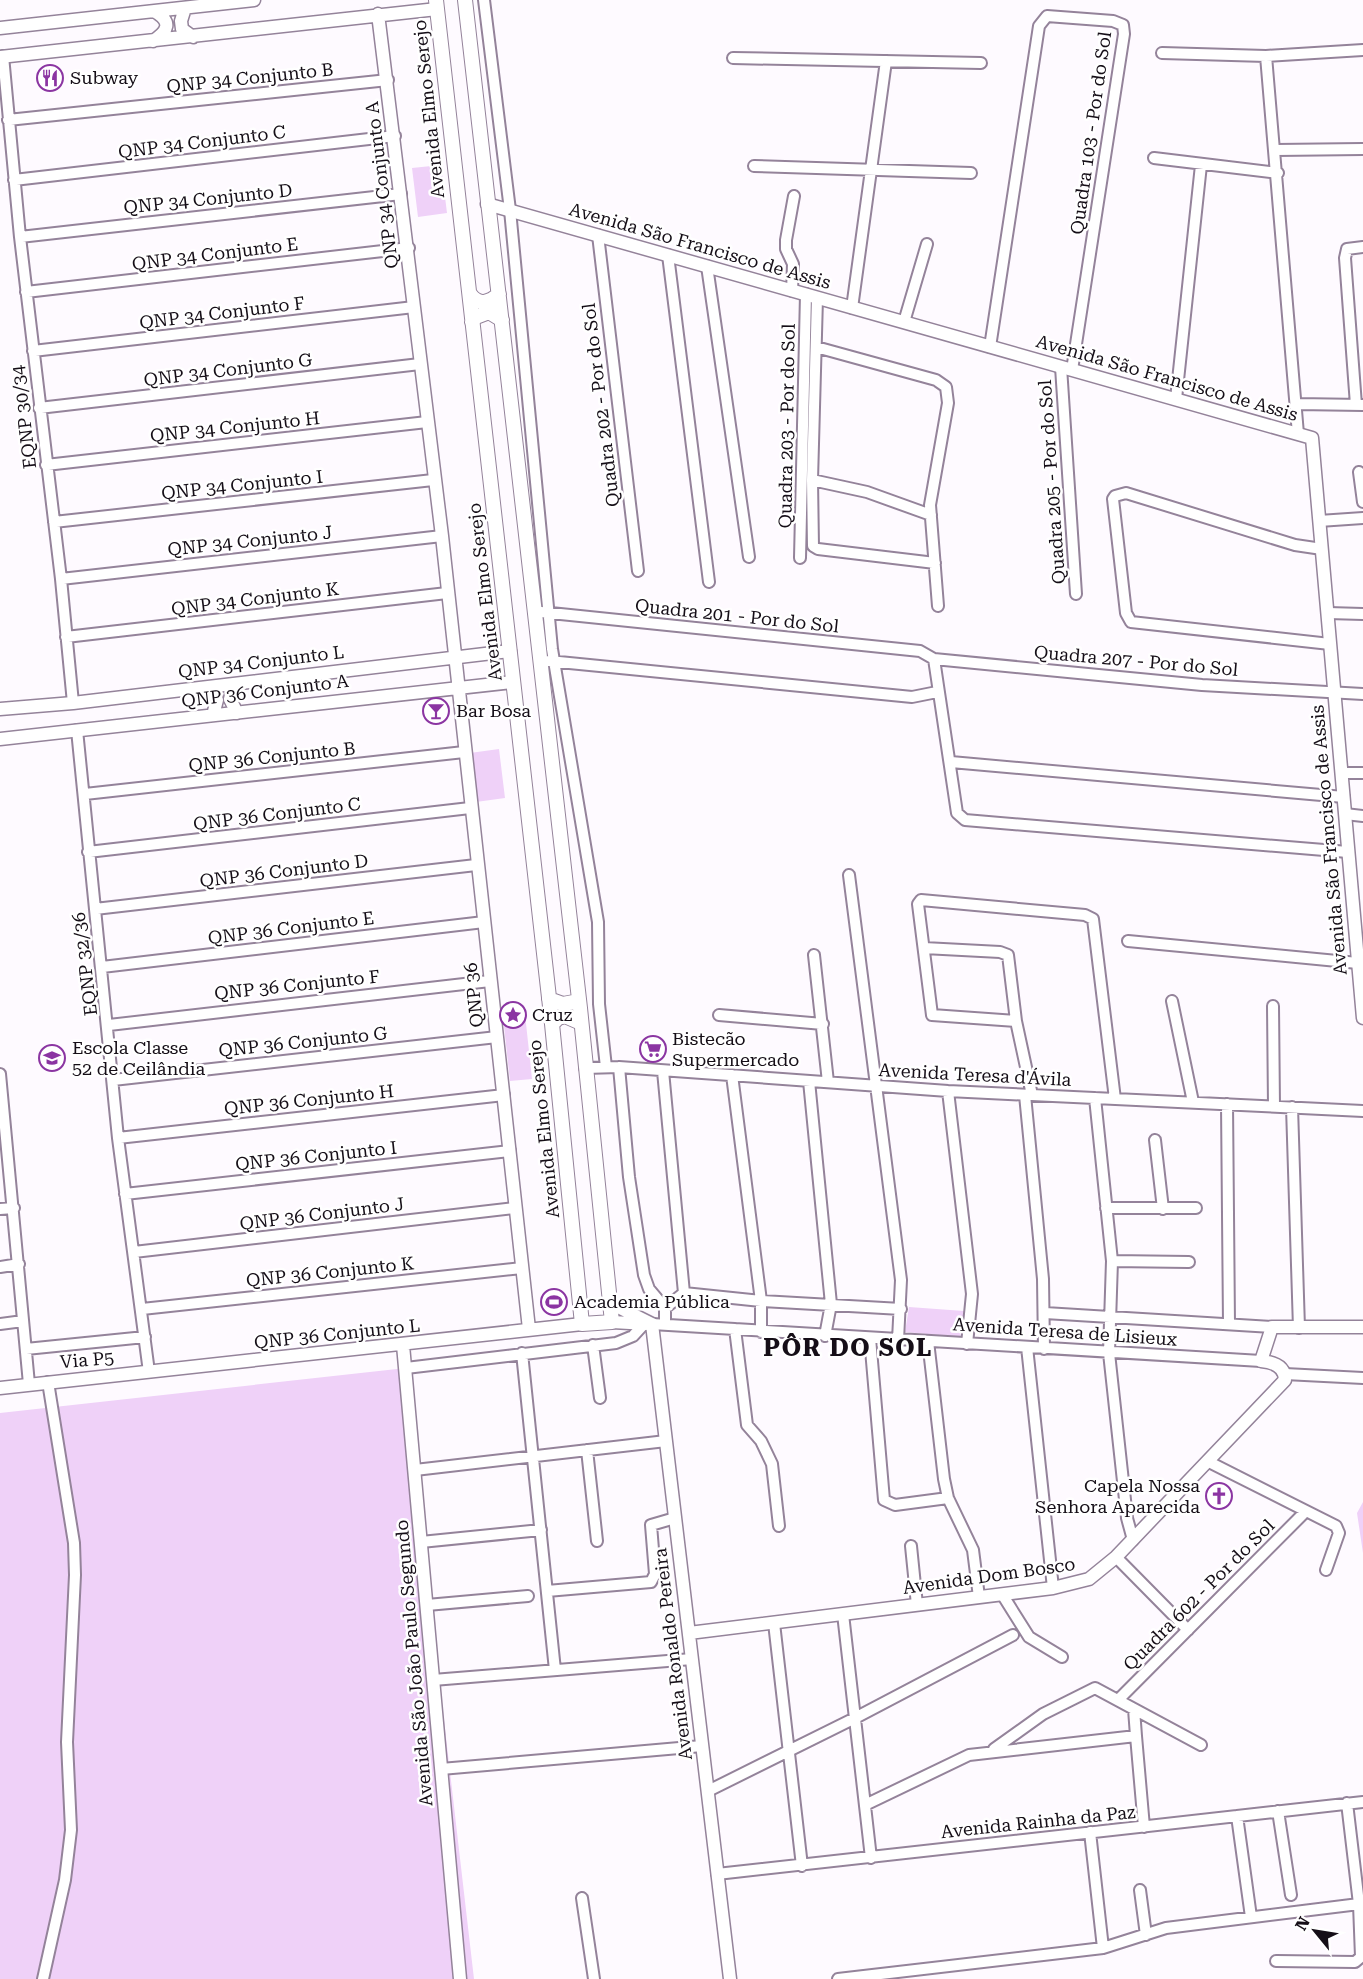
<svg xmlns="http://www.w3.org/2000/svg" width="1363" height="1979" viewBox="0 0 1363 1979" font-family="'Roboto Serif',serif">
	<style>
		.green { fill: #efd1f8 }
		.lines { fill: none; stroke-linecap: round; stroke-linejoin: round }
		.minor-casing { stroke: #94839a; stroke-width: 14 }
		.tertiary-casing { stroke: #94839a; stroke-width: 15 }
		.secondary-casing { stroke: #94839a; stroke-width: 16 }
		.minor { stroke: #fff; stroke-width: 10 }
		.tertiary { stroke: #fff; stroke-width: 12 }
		.secondary { stroke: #fff; stroke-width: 14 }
		.labels { text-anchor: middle; stroke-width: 5; stroke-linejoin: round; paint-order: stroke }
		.poi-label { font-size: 18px; fill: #150e17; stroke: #fff; text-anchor: start }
		.street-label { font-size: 18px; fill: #150e17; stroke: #fff }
		.district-label { font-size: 24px; font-weight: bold; letter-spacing: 1.5px; fill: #150e17; stroke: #fff }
	</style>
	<rect width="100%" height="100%" fill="#fefaff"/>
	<path class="green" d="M441,165L447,213L418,217L412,168Z
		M499,749L505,798L476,802L470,753Z
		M524,1005L532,1079L510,1081L502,1008Z
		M909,1307L964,1311L960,1337L905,1332Z
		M406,1368L415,1470L474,1979H0V1413Z
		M1363,1502V1553L1357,1513Z"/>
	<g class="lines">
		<defs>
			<path id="minor" d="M484,0L510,210L552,649L598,922L599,1004L606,1067
				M1162,53L1266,56L1363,50
				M3,56L20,237L61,579L73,703
				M1266,56L1298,434
				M733,58L981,63
				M8,120L388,80
				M1276,150L1363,149
				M1154,158L1278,173
				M754,166L971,173
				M14,180L395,136
				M598,235L638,571
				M20,237L401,194
				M668,255L709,582
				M707,266L749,557
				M792,291L793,264L786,249V240L794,196
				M26,292L409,248
				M817,298L812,480L813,546L818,549L935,563
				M852,308L886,61
				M904,322L927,244
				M816,347L936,380L946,387L948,403L930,505L938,606
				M990,347L1039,26L1047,16L1113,21L1123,25L1124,34L1072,370
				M33,351L414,307
				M1061,367L1076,594
				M1176,399L1201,165
				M1297,404L1363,405
				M1356,405L1345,258L1347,249L1363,247
				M39,408L420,364
				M46,465L427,422
				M1359,472L1363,502
				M812,480L867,492L931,515
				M1319,521L1363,518
				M54,522L433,480
				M1322,549L1295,545L1126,493L1115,496L1113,499L1126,613L1131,622L1330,644
				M800,558L806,294
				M61,579L442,536
				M541,612L920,651L934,659L1202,685L1363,694
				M1328,613L1363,614
				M66,637L447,593
				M934,659L957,813L965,820L1348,852
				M549,661L912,697L937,692
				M77,730L118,1138L149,1372
				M951,762L1344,797
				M1342,773H1363
				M85,794L464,752
				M1345,814L1363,816
				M88,852L470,808
				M849,875L901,1280L898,1340
				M95,909L476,865
				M1128,941L1358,963
				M924,948L1000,952L1008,955L1016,1021L1032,1095
				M814,955L828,1082
				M102,967L484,922
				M1172,1001L1193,1102
				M1273,1006L1274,1106
				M719,1015L823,1024
				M1016,1021L932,1015L918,904L921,900L1085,915L1093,919L1115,1099
				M109,1025L490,981
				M619,1067L629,1177L644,1275L649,1289L665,1308V1324
				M585,1068L619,1067L948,1091L1363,1111
				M663,1071L684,1293
				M0,1074L29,1384
				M732,1075L761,1301V1332
				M113,1080L497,1037
				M809,1081L831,1304L825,1336
				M948,1091L972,1294L967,1344
				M1025,1095L1043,1279L1044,1349
				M1095,1098L1112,1261L1109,1353L1127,1518L1133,1540
				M1227,1104L1229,1324
				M1292,1107L1299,1328
				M118,1138L504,1095
				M1155,1140L1163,1209
				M125,1194L510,1151
				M1106,1208H1196
				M0,1209L14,1208
				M134,1252L514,1208
				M1112,1261L1189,1262
				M0,1267L19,1264
				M665,1308L684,1293L761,1301L901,1309
				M142,1309L522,1268
				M1045,1313L1272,1327
				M0,1324L23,1321
				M652,1324L1261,1361
				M735,1329L747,1425L761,1441L772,1464L779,1526
				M870,1338L884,1500L895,1505L948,1498
				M928,1341L944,1479L948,1498L973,1550L979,1597
				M593,1345L600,1398
				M1027,1347L1053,1588
				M26,1349L145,1337
				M522,1353L555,1670
				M406,1368L616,1343L633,1336L644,1324
				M1285,1374L1363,1378
				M587,1450L597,1541
				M1209,1462L1336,1526L1339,1533L1326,1570
				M415,1470L666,1441
				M421,1542L541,1530
				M911,1546L917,1605
				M1116,1557L1188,1630
				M547,1591L651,1582L655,1574L651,1525L675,1518
				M1002,1594L1029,1637L1062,1657
				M427,1605L528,1596
				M843,1614L871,1858
				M774,1623L802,1866
				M433,1680L692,1659
				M1118,1700L1303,1514
				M1136,1736L1144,1827
				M994,1749L1043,1714L1095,1688L1201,1745
				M441,1769L702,1746
				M708,1791L855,1718L1013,1635
				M865,1805L969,1755L1136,1736L1134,1709
				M1278,1811L1291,1895
				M1237,1816L1251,1917
				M1090,1832L1103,1948
				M717,1874L1363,1802
				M1140,1890L1146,1935
				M582,1898L594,1979
				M1276,1961L1355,1962L1361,1957L1359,1904L1347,1803
				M43,1979L65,1880L71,1830L67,1742L75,1575L74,1543L48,1382
				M838,1979L1103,1948L1166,1928L1359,1904"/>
			<path id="tertiary" d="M185,8L181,21L182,29L193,37
				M378,14L442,536L529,1329
				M0,28L254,0
				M153,41C168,31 173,22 154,11
				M0,57L437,9
				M487,204L1312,438L1363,1018
				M234,684L230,699L237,713
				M210,687L217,700L213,715
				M0,709L73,703L510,651
				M0,739L513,682
				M610,1303L652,1324
				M612,1322L648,1324
				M652,1324L730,1979
				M403,1345L460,1979
				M0,1388L582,1324
				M689,1633L1053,1588L1089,1579L1116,1557L1285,1380C1285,1366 1273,1362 1261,1361L1272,1327H1363"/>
			<path id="secondary" d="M436,0L552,1024L582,1324L612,1322L580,1008L465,0
				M470,294C478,306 489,303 499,294
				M472,322L476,317L489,312L502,320
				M549,999L563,1004L579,1001
				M552,1024L558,1018L565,1016L581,1023"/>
		</defs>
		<use href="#minor" class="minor-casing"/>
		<use href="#tertiary" class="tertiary-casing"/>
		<use href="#secondary" class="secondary-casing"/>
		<use href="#minor" class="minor"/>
		<use href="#tertiary" class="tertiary"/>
		<use href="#secondary" class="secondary"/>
	</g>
	<defs>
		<symbol id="restaurant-ring" viewBox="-11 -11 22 22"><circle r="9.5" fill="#fff" stroke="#8b35a2" stroke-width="1.5"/><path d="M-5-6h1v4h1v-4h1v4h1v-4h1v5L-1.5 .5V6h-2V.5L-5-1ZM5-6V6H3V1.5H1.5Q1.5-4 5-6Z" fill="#8b35a2"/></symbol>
		<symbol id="bar-ring" viewBox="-11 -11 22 22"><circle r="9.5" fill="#fff" stroke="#8b35a2" stroke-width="1.5"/><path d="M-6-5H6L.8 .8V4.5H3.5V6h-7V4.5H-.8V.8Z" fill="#8b35a2"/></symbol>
		<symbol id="sight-ring" viewBox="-11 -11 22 22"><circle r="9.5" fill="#fff" stroke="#8b35a2" stroke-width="1.5"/><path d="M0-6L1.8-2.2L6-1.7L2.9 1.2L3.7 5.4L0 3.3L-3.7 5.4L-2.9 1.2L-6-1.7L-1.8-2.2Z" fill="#8b35a2"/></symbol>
		<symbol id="supermarket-ring" viewBox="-11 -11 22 22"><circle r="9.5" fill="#fff" stroke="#8b35a2" stroke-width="1.5"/><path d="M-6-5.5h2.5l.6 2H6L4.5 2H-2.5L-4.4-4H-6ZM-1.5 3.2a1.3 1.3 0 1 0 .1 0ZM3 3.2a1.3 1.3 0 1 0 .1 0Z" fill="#8b35a2"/></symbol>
		<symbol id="school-ring" viewBox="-11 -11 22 22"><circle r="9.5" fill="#fff" stroke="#8b35a2" stroke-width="1.5"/><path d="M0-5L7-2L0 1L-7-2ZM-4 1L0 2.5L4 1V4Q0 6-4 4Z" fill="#8b35a2"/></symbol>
		<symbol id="stadium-ring" viewBox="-11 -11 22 22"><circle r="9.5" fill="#fff" stroke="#8b35a2" stroke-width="1.5"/><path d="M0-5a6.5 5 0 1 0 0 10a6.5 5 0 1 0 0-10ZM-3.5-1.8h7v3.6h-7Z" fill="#8b35a2"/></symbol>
		<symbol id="church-ring" viewBox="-11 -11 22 22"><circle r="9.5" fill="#fff" stroke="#8b35a2" stroke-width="1.5"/><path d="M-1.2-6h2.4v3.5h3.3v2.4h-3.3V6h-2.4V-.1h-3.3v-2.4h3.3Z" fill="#8b35a2"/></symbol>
	</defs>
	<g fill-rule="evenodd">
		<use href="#restaurant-ring" x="35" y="63" width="30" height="30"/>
		<use href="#bar-ring" x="421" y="696" width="30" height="30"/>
		<use href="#sight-ring" x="498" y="1000" width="30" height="30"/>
		<use href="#supermarket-ring" x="638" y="1034" width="30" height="30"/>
		<use href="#school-ring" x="37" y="1043" width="30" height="30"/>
		<use href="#stadium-ring" x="539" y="1287" width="30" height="30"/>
		<use href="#church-ring" x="1204" y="1481" width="30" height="30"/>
	</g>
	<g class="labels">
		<g class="poi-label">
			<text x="70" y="84">Subway</text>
			<text x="456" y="717">Bar Bosa</text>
			<text x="532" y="1021">Cruz</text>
			<text x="672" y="1045">Bistecão<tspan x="672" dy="21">Supermercado</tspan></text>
			<text x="72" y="1054">Escola Classe<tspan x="72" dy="21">52 de Ceilândia</tspan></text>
			<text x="574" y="1308">Academia Pública</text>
			<text x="1200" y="1492" text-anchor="end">Capela Nossa<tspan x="1200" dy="21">Senhora Aparecida</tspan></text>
		</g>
		<g class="street-label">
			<text transform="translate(250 78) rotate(-6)" y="6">QNP 34 Conjunto B</text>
			<text transform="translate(429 109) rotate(-96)" y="6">Avenida Elmo Serejo</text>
			<text transform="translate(1091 133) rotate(-82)" y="6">Quadra 103 - Por do Sol</text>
			<text transform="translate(202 142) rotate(-7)" y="6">QNP 34 Conjunto C</text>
			<text transform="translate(382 185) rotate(-97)" y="6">QNP 34 Conjunto A</text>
			<text transform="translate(208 199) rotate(-6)" y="6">QNP 34 Conjunto D</text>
			<text transform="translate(700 246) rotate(16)" y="6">Avenida São Francisco de Assis</text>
			<text transform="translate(215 254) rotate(-7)" y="6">QNP 34 Conjunto E</text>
			<text transform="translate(222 313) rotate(-7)" y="6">QNP 34 Conjunto F</text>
			<text transform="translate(228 370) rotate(-7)" y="6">QNP 34 Conjunto G</text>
			<text transform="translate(1167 378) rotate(16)" y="6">Avenida São Francisco de Assis</text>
			<text transform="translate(601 405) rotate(-97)" y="6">Quadra 202 - Por do Sol</text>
			<text transform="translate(24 417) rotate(-97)" y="6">EQNP 30/34</text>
			<text transform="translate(787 426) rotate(-89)" y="6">Quadra 203 - Por do Sol</text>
			<text transform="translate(235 427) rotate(-6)" y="6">QNP 34 Conjunto H</text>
			<text transform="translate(1052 482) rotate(-94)" y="6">Quadra 205 - Por do Sol</text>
			<text transform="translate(242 485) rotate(-6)" y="6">QNP 34 Conjunto I</text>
			<text transform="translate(250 541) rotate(-6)" y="6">QNP 34 Conjunto J</text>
			<text transform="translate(485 592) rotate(-97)" y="6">Avenida Elmo Serejo</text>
			<text transform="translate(255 599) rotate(-7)" y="6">QNP 34 Conjunto K</text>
			<text transform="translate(737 616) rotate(6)" y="6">Quadra 201 - Por do Sol</text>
			<text transform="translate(1136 661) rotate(5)" y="6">Quadra 207 - Por do Sol</text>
			<text transform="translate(261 662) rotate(-7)" y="6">QNP 34 Conjunto L</text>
			<text transform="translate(265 691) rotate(-7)" y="6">QNP 36 Conjunto A</text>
			<text transform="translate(272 757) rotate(-6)" y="6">QNP 36 Conjunto B</text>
			<text transform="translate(277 814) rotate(-7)" y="6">QNP 36 Conjunto C</text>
			<text transform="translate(1329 840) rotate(-95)" y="6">Avenida São Francisco de Assis</text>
			<text transform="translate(284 871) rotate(-7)" y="6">QNP 36 Conjunto D</text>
			<text transform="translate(291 928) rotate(-7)" y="6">QNP 36 Conjunto E</text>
			<text transform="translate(85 964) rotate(-97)" y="6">EQNP 32/36</text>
			<text transform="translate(297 985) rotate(-6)" y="6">QNP 36 Conjunto F</text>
			<text transform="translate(474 995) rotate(-96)" y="6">QNP 36</text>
			<text transform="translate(303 1042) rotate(-6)" y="6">QNP 36 Conjunto G</text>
			<text transform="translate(975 1075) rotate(3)" y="6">Avenida Teresa d'Ávila</text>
			<text transform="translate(309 1100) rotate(-6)" y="6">QNP 36 Conjunto H</text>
			<text transform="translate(544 1129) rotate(-96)" y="6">Avenida Elmo Serejo</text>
			<text transform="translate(316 1156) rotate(-6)" y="6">QNP 36 Conjunto I</text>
			<text transform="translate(322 1214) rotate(-7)" y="6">QNP 36 Conjunto J</text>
			<text transform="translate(330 1272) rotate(-6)" y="6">QNP 36 Conjunto K</text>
			<text transform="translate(1065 1332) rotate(4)" y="6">Avenida Teresa de Lisieux</text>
			<text transform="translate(337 1334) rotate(-6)" y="6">QNP 36 Conjunto L</text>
			<text transform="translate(87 1360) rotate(-5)" y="6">Via P5</text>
			<text transform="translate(989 1576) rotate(-8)" y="6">Avenida Dom Bosco</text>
			<text transform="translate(1199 1595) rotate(-45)" y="6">Quadra 602 - Por do Sol</text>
			<text transform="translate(673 1654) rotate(-97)" y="6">Avenida Ronaldo Pereira</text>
			<text transform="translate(414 1663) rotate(-95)" y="6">Avenida São João Paulo Segundo</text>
			<text transform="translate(1038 1822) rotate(-6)" y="6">Avenida Rainha da Paz</text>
		</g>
		<g class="district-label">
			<text x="848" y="1356">PÔR DO SOL</text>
		</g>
	</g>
	<g transform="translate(1315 1931) rotate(300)" stroke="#ffffff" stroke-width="4.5" paint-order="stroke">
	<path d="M0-4.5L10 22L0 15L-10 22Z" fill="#150e17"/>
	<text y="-9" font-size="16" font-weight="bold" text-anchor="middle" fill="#150e17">N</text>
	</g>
</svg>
